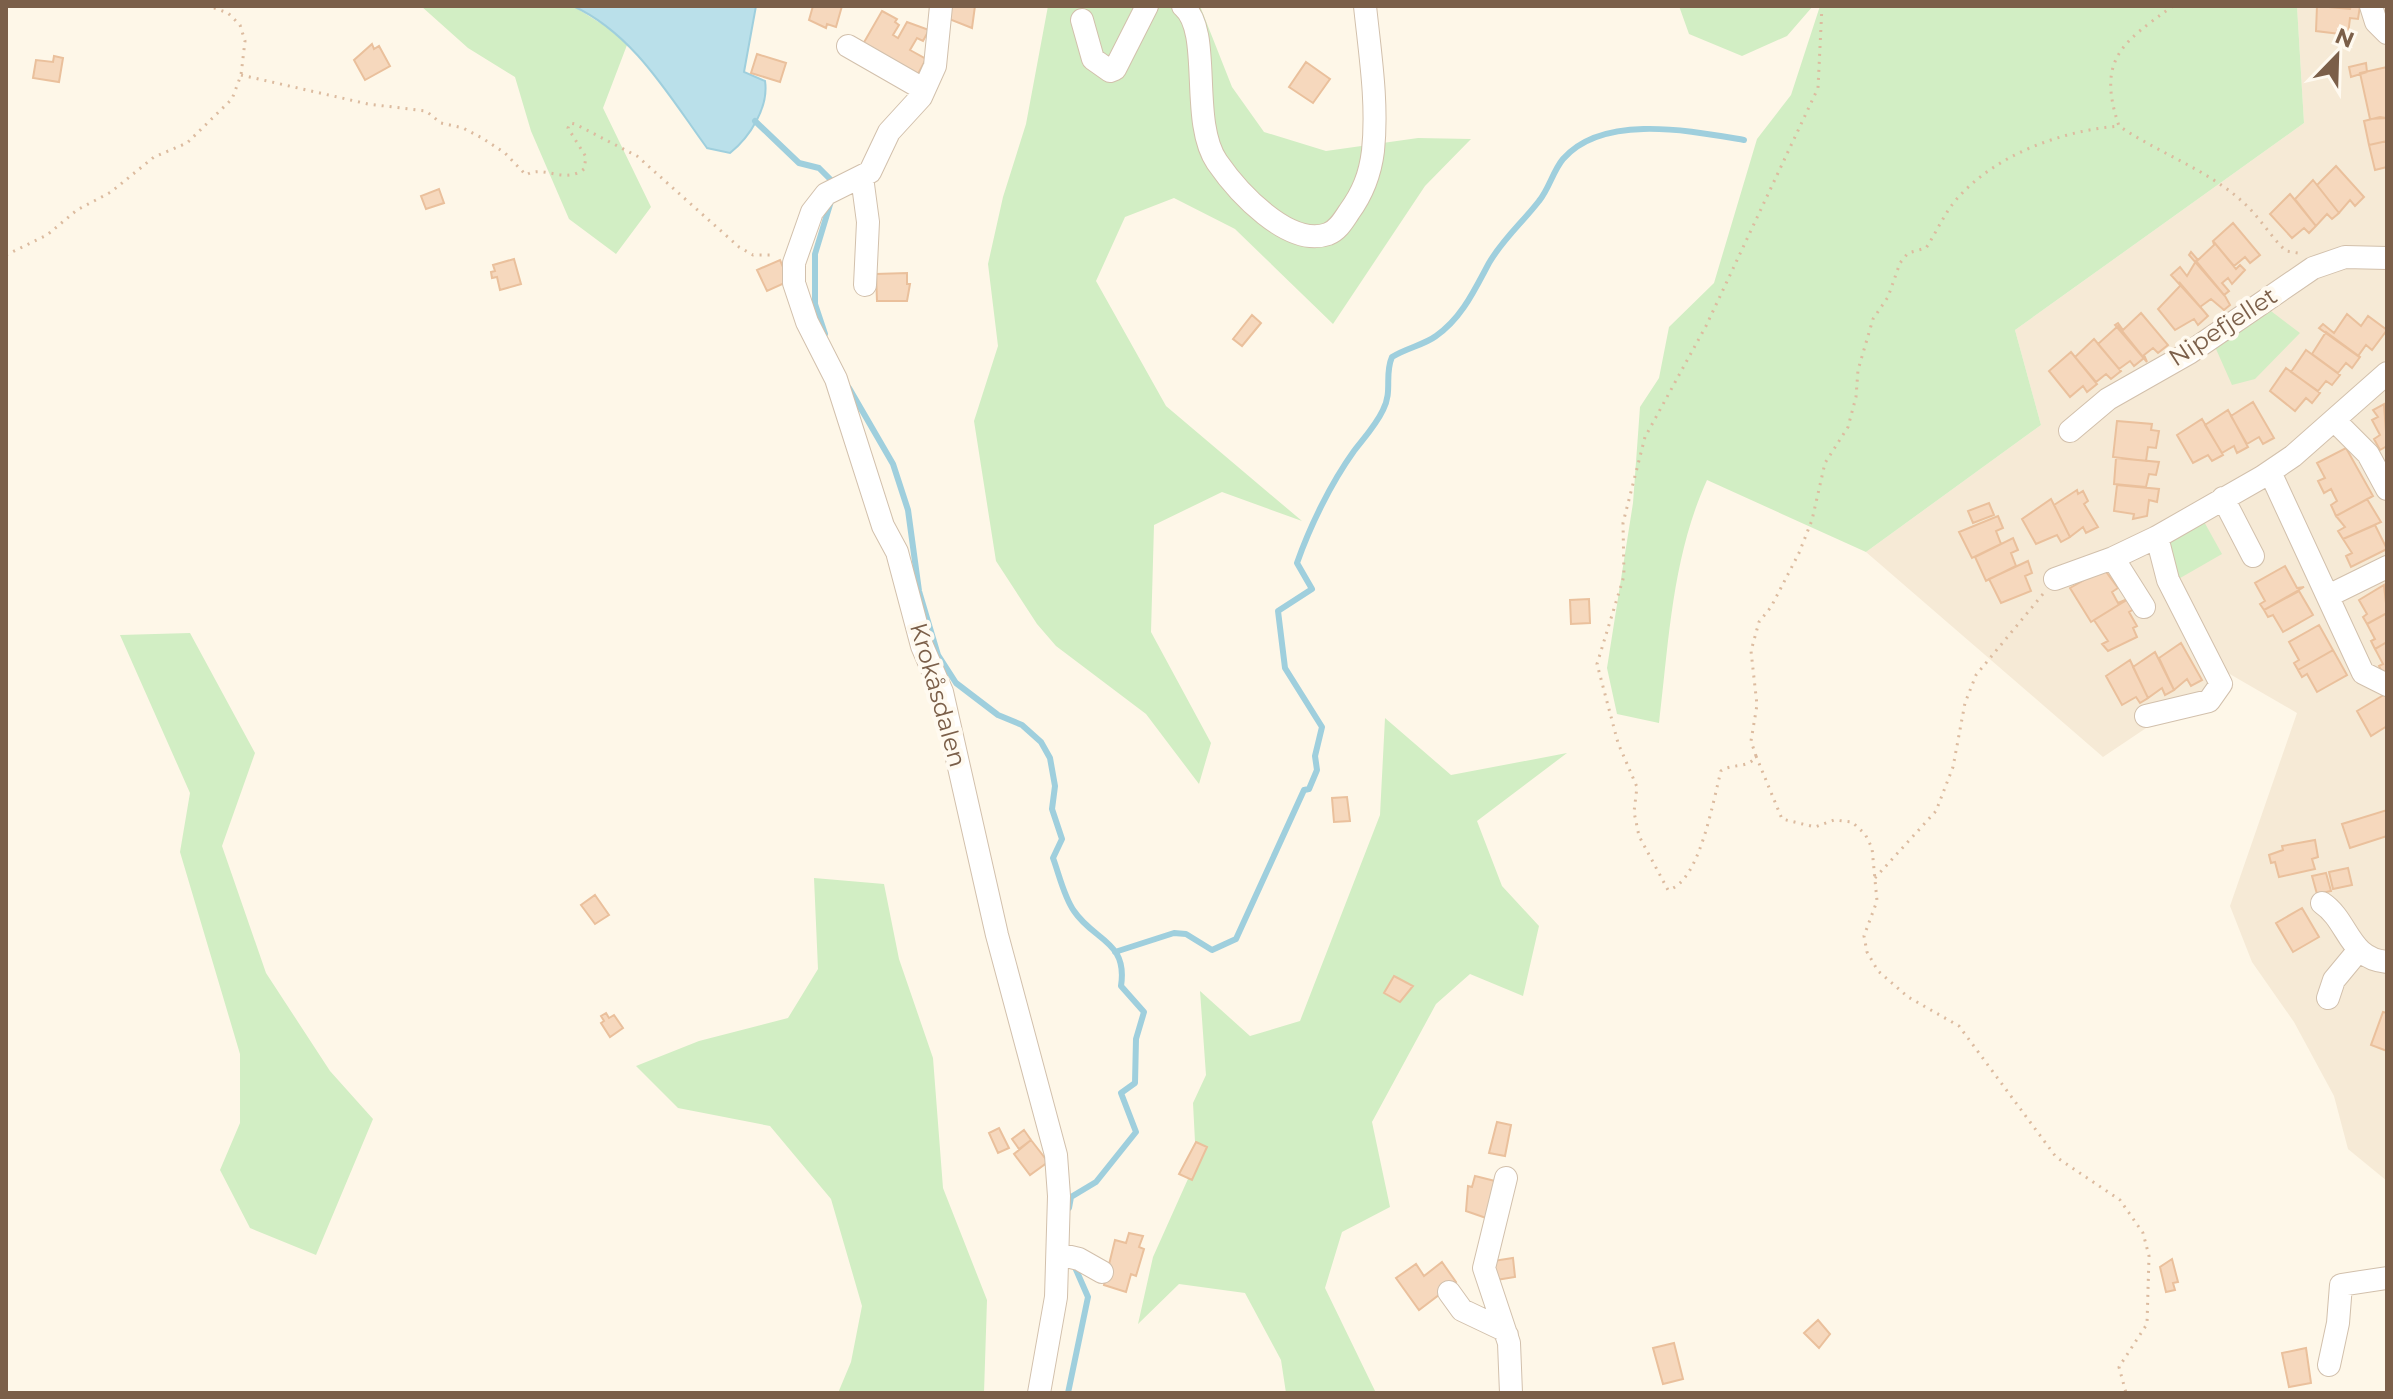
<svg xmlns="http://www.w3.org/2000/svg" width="2393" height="1399" viewBox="0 0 2393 1399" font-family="Montserrat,sans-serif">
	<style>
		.residential { fill: #f6ead6 }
		.green { fill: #d2eec4 }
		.water { fill: #bae0ea; stroke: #9fcfdd; stroke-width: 2 }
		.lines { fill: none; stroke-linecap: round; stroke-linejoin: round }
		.stream { stroke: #9fcfdd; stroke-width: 6 }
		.building { fill: #f6d8bd; stroke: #eac09c; stroke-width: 2 }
		.minor-casing { stroke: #d2c0ac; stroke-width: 24 }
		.path { stroke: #dcbb9f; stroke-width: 3; stroke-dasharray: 2 6; stroke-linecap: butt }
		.minor { stroke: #fff; stroke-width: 22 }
		.labels { text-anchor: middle; stroke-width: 8; stroke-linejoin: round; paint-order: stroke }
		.street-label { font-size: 24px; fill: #7b5f49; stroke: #fffaf0 }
	</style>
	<rect width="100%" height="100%" fill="#fef7e8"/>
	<path class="residential" d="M2297,6H2387V1181L2348,1149L2334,1096L2294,1022L2252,962L2230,906L2297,713L2228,673L2103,757L1866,552L2041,425L2015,330L2304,123Z"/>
	<path class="green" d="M421,6H573L613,31L627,45L603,108L651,207L616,254L569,219L531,131L515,77L468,48Z
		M1048,6H1200L1232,87L1264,132L1326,151L1418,138L1471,139L1425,186L1333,324L1235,229L1174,198L1125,217L1096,281L1166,406L1302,521L1222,492L1154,525L1151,632L1211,743L1199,784L1146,714L1056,646L1037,624L996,561L974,421L998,346L988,264L1003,197L1026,124Z
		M1679,6H1813L1787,36L1742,56L1689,34Z
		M1820,6H2297L2304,123L2015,330L2041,425L1866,552L1707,480C1672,557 1669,640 1659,723L1617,714L1607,668L1633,503L1640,407L1659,378L1669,327L1714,283L1757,139L1791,95Z
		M2263,305L2300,333L2255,379L2232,385L2212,340Z
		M2202,518L2222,554L2175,581L2168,564L2169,536Z
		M190,633L255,753L222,846L266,973L330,1071L373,1119L316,1255L250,1228L220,1170L240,1123V1054L180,852L190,793L120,635Z
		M1385,718L1451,775L1567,753L1477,821L1502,886L1539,926L1523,996L1470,974L1436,1004L1372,1122L1390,1207L1342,1232L1325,1288L1376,1393H1286L1281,1360L1245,1293L1179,1284L1138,1324L1153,1257L1196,1161L1193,1103L1206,1075L1200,991L1250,1036L1300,1021L1380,815Z
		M814,878L884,884L899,959L933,1058L943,1188L987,1300L984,1393H838L851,1362L862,1306L831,1199L770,1126L678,1108L636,1066L699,1041L788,1018L818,969Z"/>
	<path class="water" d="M573,6H756L744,72L765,81C769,107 750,137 730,153L707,148C669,96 634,34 573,6Z"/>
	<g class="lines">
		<path class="stream" d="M755,121L799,163L819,168L834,183
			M825,334L815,304V254L832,198
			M849,388L893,464L908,510L919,591L938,655L956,683L998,715L1022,725L1041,742L1050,758L1055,786L1052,809L1062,839L1053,858C1059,874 1064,897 1074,911C1094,941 1128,941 1121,986L1144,1012L1136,1039L1135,1083L1121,1093L1136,1132L1096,1182L1071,1197L1069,1208
			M1115,952L1174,933L1186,934L1212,950L1236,939L1304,790L1309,789L1317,770L1315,756L1322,727L1285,668L1278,611L1312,589L1297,563C1310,526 1331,483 1354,451C1364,438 1376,425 1383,410C1393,391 1384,375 1392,357C1406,348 1424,345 1436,336C1462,318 1475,289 1489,263C1503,239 1522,223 1539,201C1549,189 1553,171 1563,159C1603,113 1691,131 1744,140
			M1068,1393L1088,1297L1074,1265"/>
	</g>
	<path class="building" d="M813,6H842L836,27L827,24L826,28L809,20Z
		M952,6H975L972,28L949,19Z
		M2317,6L2350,9L2351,6H2360L2358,19L2350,18L2348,35L2316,31Z
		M882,11L897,19L895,22L899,25L893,35L898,38L907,22L929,30L923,41L917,38L910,50L926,59L918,74L863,44Z
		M372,44L374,49L379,46L390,66L365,80L354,60Z
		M757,54L786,63L780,82L751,73Z
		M54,56L63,58L59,82L33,78L36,60L53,62Z
		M1306,62L1330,79L1313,103L1289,87Z
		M2366,63L2367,72L2351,77L2349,67Z
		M2387,67V118L2370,119L2360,73Z
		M2380,117L2387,118V141L2369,145L2364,121Z
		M2387,141V167L2375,170L2369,145Z
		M2336,166L2364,197L2355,206L2350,200L2339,213L2317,185Z
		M2313,180L2339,213L2332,219L2327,214L2316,226L2295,199Z
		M439,189L444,203L426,209L421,196Z
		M2290,194L2316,226L2309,233L2304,228L2292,238L2270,214Z
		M2233,223L2260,255L2250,263L2245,257L2234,266L2213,241Z
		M2213,241L2236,269L2240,265L2245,270L2232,284L2228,278L2222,283L2229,291L2224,295L2189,255L2191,252L2198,260L2214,245Z
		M514,259L521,284L500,290L497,277L492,278L491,272L495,271L493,265Z
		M780,260L789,281L767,291L757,270Z
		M2196,261L2225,296L2230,305L2224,310L2211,299L2200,307L2171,275L2180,267L2187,276Z
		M907,273V284H910L907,301H877L876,274Z
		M2179,282L2208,316L2198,325L2194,319L2175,330L2158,309L2180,286Z
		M2141,313L2168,345L2158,353L2153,348L2144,355L2147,362L2115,325L2118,323L2123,330Z
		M2347,314L2361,326L2368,316L2387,330L2372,350L2366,345L2358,356L2319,328L2323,324L2334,333Z
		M1252,315L1261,323L1242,346L1233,339Z
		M2118,326L2144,358L2134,366L2130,361L2119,369L2098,344Z
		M2326,332L2360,357L2352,368L2346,363L2338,373L2312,354Z
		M2094,339L2121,371L2111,379L2106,374L2096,382L2075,357Z
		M2306,350L2340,375L2332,385L2326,381L2318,391L2291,372Z
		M2071,352L2097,384L2087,392L2083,386L2070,397L2049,371Z
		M2286,368L2320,393L2312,403L2306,398L2295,411L2270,391Z
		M2253,402L2274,438L2263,444L2259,437L2247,444L2231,416Z
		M2384,404L2387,446L2380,450L2374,439L2380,435L2372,420L2378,417L2373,410Z
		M2228,410L2248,447L2237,453L2234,446L2222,453L2205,425Z
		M2202,419L2223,455L2212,461L2208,455L2193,463L2177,435Z
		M2117,421L2152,424L2151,430L2159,431L2156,448L2148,447L2146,461L2113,457Z
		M2346,448L2373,496L2336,516L2331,505L2337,501L2331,489L2324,493L2318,481L2325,478L2317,463Z
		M2116,458L2159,462L2156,475L2149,474L2146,487L2114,484Z
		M2117,485L2159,489L2157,502L2149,500L2147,516L2133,519L2134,514L2114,511Z
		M2077,490L2078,494L2083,491L2088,501L2084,504L2098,527L2086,533L2083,527L2070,537L2054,505Z
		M2051,499L2070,537L2061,542L2057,535L2036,544L2022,519Z
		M2367,499L2381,522L2343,539L2338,531L2345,527L2336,516Z
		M1989,503L1994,515L1973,523L1968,511Z
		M1998,516L2003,528L1996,531L2001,544L1972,558L1959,532Z
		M2375,525L2387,549L2351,567L2346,556L2352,553L2343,539Z
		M2013,538L2018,550L2011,553L2016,566L1986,581L1975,557Z
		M2028,561L2032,573L2025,576L2031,591L2001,603L1989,579Z
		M2285,566L2297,588L2304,587L2264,610L2260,604L2265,601L2255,583Z
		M2104,569L2118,588L2112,592L2118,603L2130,598L2091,622L2070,588Z
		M2384,585L2387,613L2367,624L2363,617L2367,614L2359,600Z
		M2299,591L2313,615L2283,632L2273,615L2268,617L2264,610Z
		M2130,598L2136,608L2129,612L2137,626L2133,628L2137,637L2108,651L2102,644L2108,641L2094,620Z
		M1589,599L1590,623L1571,624L1570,600Z
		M2387,613V642L2375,649L2371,641L2375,639L2367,624Z
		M2319,625L2333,650L2298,670L2294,663L2299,660L2289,642Z
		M2387,642V674L2384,676L2379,666L2383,664L2375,649Z
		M2181,643L2202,680L2191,686L2187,679L2174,690L2159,658Z
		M2333,650L2347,675L2317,692L2307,674L2302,677L2298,670Z
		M2155,652L2174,690L2165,695L2162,688L2148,698L2133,667Z
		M2130,660L2148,698L2140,703L2136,697L2122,705L2106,676Z
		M2387,693V726L2371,736L2357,711Z
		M1347,797L1350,821L1334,822L1332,798Z
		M2387,810V836L2350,848L2342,824Z
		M2315,840L2318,857L2312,859L2315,869L2279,877L2275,862L2271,863L2269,855L2283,850L2282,846Z
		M2348,868L2352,885L2333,889L2329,872Z
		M2326,873L2331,891L2317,894L2312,876Z
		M595,895L609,915L595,924L581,905Z
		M2302,908L2319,937L2293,952L2276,923Z
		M1394,976L1413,986L1400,1002L1384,993Z
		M2383,1012L2387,1013V1051L2371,1045Z
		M606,1013L609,1018L614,1015L623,1028L610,1037L601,1023L604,1021L601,1016Z
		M1497,1122L1511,1125L1505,1156L1489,1153Z
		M999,1128L1009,1148L998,1153L989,1133Z
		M1024,1130L1031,1140L1019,1149L1012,1139Z
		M1031,1140L1048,1162L1030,1175L1014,1154Z
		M1196,1142L1207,1147L1192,1180L1179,1174Z
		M1475,1176L1499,1182L1486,1218L1466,1211L1468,1186L1472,1187Z
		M1129,1233L1143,1236L1139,1247L1144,1249L1136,1276L1131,1274L1126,1292L1104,1285L1115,1240L1126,1243Z
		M1513,1258L1515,1277L1496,1280L1493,1261Z
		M2172,1259L2178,1282L2173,1283L2175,1290L2166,1292L2160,1267Z
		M1442,1262L1456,1282L1419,1310L1396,1278L1416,1264L1424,1276Z
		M1818,1320L1830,1334L1819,1348L1804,1333Z
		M1674,1343L1683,1379L1663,1384L1653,1348Z
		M2306,1348L2311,1383L2289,1387L2282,1353Z"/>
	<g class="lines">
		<defs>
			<path id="minor" d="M941,6L935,66L921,97L889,132L870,172L826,194L812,212L794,263V283L807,322L836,379L883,526L897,552L922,646L942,692L997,935L1056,1155L1059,1196L1056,1297L1039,1393
				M1183,6C1213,31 1189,121 1217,162C1237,191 1288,248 1328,234C1338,230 1343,221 1349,212C1363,193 1370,175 1373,151C1378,103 1370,54 1365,6
				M2371,6L2376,22L2387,33
				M1082,20L1093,59L1110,71L1115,69L1147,6
				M848,46L923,89
				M862,177L868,222L865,285
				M2334,420L2368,454L2387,489
				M2070,431L2108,399L2189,353L2313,268L2345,257L2387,258
				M2270,472L2363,673L2387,685
				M2223,498L2253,556
				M2113,558L2144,607
				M2055,579L2113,558L2157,537L2262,477L2293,456L2387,373
				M2330,595L2387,567
				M2146,716L2209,701L2221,684L2168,580L2157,537
				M2322,903C2349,921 2348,959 2387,962
				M2328,998L2334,980L2358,951
				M1506,1178L1484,1268L1509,1343L1511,1393
				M1058,1254L1079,1259L1102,1272
				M1449,1292L1462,1310L1502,1329L1507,1335
				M2329,1365L2338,1323L2341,1285L2387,1278"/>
		</defs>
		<use href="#minor" class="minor-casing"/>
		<path class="path" d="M1822,6L1818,88L1706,326L1645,437L1623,523L1624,576L1597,664L1618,743L1637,787L1634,812L1639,836L1668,890C1700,882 1713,800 1721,771C1732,763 1749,769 1756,756L1751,741L1757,705L1751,651L1759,622L1771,607L1799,553L1812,520L1825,463L1848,427L1856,397L1858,370L1873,319L1888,297L1900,263L1908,253L1926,248C1936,233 1943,216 1955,201C1994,155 2060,131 2119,126
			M2173,6C2123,42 2096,59 2119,126C2160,154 2209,170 2245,204C2260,218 2271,237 2286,251L2298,253
			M241,75L368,104L426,111L441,123L463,128L482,138L505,153L526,175C544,164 564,185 584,169L586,157L568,128L570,123L575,124L637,156L739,247L753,255H774
			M6,255L47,235L77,210L111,192L154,157L187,143L232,99L241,75L245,41L240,25L228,13L209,6
			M1756,756L1782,819L1815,827L1834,820L1852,822L1865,834L1872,848L1877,901L1864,936L1867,952L1878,971L1908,997L1959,1026L2056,1157L2120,1200L2143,1233L2149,1256L2147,1324L2119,1367L2126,1393
			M1875,878L1936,811L1953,767L1965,703L1976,675L2043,594"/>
		<use href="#minor" class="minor"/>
	</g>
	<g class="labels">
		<g class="street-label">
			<text transform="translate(2223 327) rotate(-33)" y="8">Nipefjellet</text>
			<text transform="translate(938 695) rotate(74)" y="8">Krokåsdalen</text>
		</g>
	</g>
	<rect width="2393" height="1399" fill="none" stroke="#7b5f49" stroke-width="16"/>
	<g transform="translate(2337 56) rotate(23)" stroke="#fffaf0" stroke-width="6" paint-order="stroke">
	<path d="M0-6L14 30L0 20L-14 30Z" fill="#7b5f49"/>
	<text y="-12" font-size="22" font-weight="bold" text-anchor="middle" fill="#7b5f49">N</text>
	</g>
</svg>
